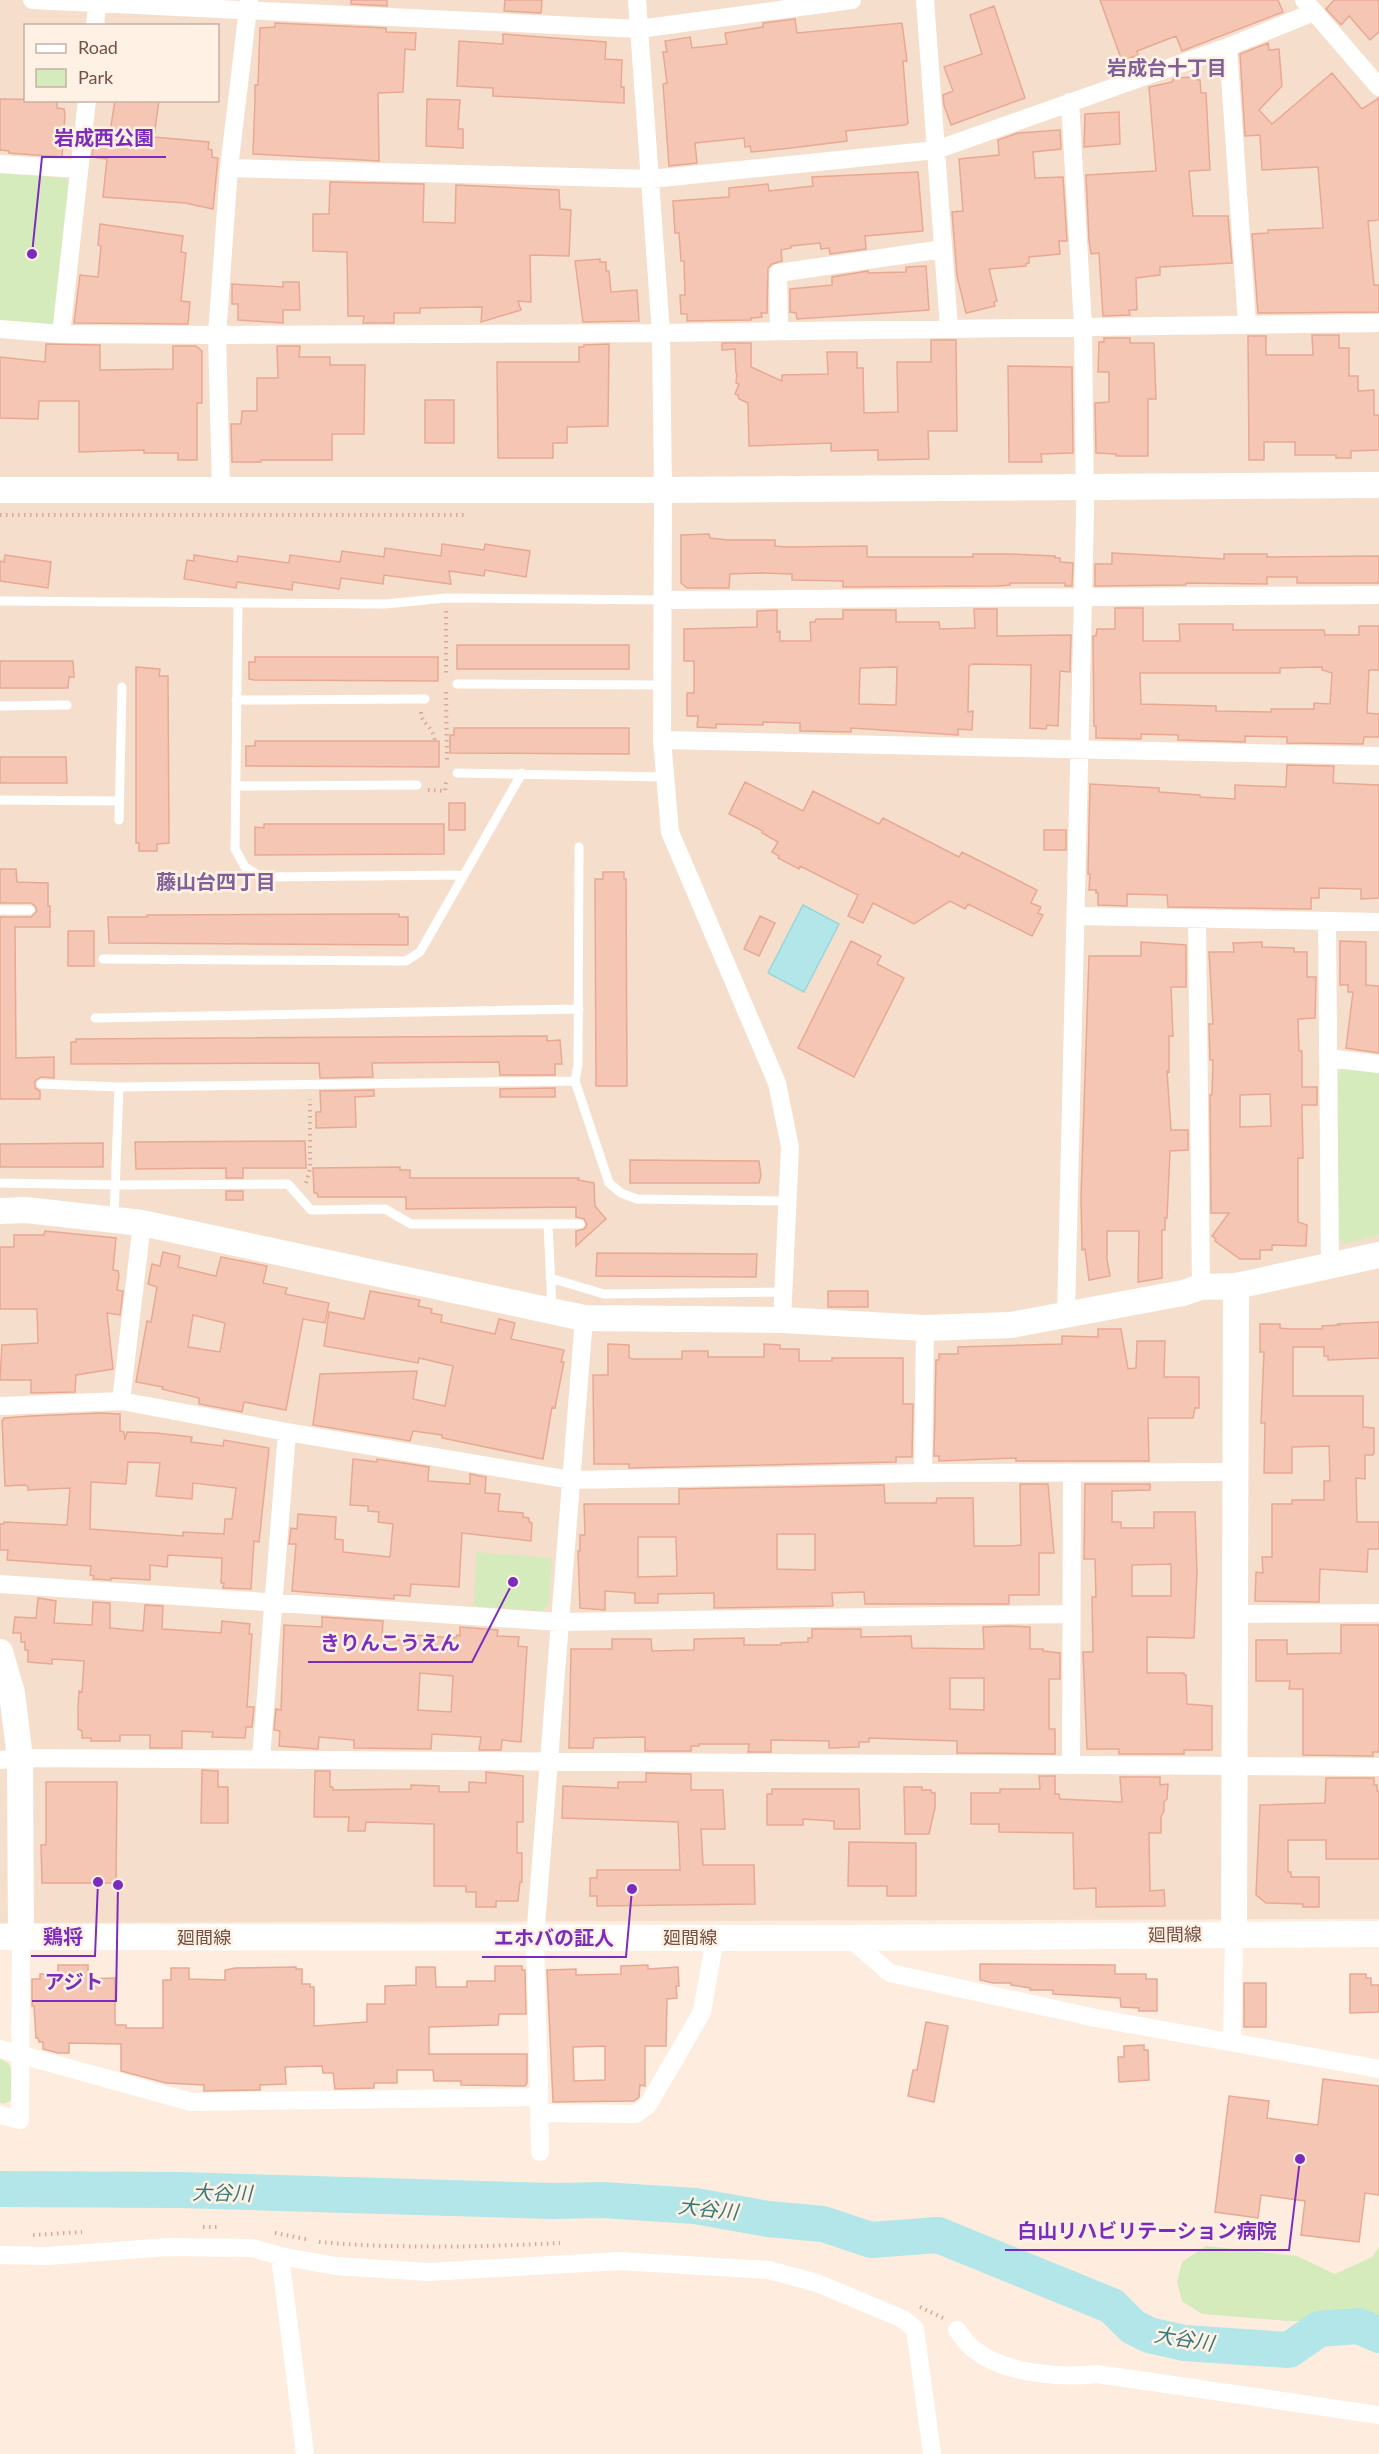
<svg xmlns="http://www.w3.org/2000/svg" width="1379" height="2454" viewBox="0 0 1379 2454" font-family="Lato,'Noto Sans JP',sans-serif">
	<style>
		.residential { fill: #f6decc; fill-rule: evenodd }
		.green { fill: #d5ebbc }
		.water { fill: #b2e6e8; stroke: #97d7da; stroke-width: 1.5 }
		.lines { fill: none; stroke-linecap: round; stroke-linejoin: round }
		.river { stroke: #b2e6e8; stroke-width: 36 }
		.building { fill: #f5c6b4; stroke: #e8a993; stroke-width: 1.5; fill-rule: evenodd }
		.path { stroke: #d9a997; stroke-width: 4; stroke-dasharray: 1.5 4.5; stroke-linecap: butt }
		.lane { stroke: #fff; stroke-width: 9 }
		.street { stroke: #fff; stroke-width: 18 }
		.secondary { stroke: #fff; stroke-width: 26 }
		.labels { text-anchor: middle; stroke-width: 5; stroke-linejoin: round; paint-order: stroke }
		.street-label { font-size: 18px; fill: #745045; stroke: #fff2e5 }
		.neighbourhood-label { font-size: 20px; font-weight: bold; fill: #7f6099; stroke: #fff2e5 }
		.water-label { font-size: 20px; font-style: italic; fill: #38787c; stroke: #fff2e5 }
		.leader { fill: none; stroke: #7b2cbf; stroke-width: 2 }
		.callout-dot { fill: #7b2cbf; stroke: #fff2e5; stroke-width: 2 }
		.callout-label { font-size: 20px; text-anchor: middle; font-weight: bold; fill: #7b2cbf; stroke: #fff2e5; stroke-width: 5; stroke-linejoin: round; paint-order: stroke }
	</style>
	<rect width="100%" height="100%" fill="#feedde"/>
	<path class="residential" d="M0,0H1379V1919L0,1923ZM26,26H218V100H26Z"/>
	<path class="green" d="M0,173L65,178L71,187L57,321L49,326L0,322Z
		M1344,1069L1379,1073V1235L1345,1244L1338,1238V1074Z
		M476,1552L552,1558L549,1605L542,1611L474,1606Z
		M0,2059C18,2064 12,2085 12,2100L4,2104L0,2103Z
		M1206,2246L1297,2256L1335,2274L1372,2257L1379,2247V2326L1365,2321H1288L1202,2314L1182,2301L1177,2282L1182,2262Z"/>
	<path class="water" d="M803,905L839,924L804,992L768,973Z"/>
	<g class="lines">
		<path class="river" d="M0,2189L179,2190L553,2201L602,2200L695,2206L768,2219L823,2224L871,2240L938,2235L1112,2306L1133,2327L1149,2335L1184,2343L1289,2350L1319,2329L1359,2326L1379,2335"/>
	</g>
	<path class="building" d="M351,0H387V6L351,4Z
		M505,0H542L541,13L504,11Z
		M1100,0H1278L1283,12L1182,51L1176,36L1137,51L1138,55L1122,61Z
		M1334,0H1379V32L1370,40L1349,16L1341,25L1326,9Z
		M994,6L1025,98L951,125L944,105L943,95L953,91L944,67L982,54L970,15Z
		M795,19L797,33L902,23L907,61H903L908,123L905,125L846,131L847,141L791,148L751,152L750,146L745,147L744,138L695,143L697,163L669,166L663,84L667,83L663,52H667L665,41L690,37L692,48L727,44L725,33L763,27V23Z
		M275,23L386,28V32L416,33L415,50L405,49L403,92L378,93L379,161L253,154L255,98V85H258L260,28L275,27Z
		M503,34L606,42L605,59L622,60L621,87H624V103L493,96V88L457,86L459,41L503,44Z
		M1268,43L1269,50L1279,49L1282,86L1259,110L1272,124L1332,73L1362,109L1379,98V220L1368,221L1374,285H1379V312L1258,313L1252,234L1268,233V230L1323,228L1318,167L1262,170L1260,135L1245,136L1240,54Z
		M1197,77L1198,80H1200L1201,93H1206L1210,170L1189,171L1193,216H1228L1232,263L1160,267V275L1136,278L1137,310H1129L1130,315L1103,316L1099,253L1091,254L1089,240L1086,175L1156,171L1149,87L1172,82L1174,78Z
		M0,99L57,100V108L64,109L65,114L62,157L9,153V151L0,150Z
		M427,99L460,100L458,129H463V148L426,146Z
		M115,100H159L154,137L209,142L208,149L212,150V157L218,158L213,209L185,203L103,197L107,159L92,157L94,138L109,139Z
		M1119,112L1120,144L1084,147L1085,114Z
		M1060,130L1061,149L1033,152L1035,178L1063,177L1067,241H1059L1060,254L1029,257V263L1026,264V266L989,269L997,301L994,302L995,306L966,313L957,276L952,212L963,211L959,159L999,155L998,140L1018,133Z
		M918,172L923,231L865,236L866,249L830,254L829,248L821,249L820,243L791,246V248L781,250L782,261L772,264L768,268L767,313H761L762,317L751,318V320L687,321V314H681L680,295H685L684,261H681L679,233H675L673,201L729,197V188L768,184L769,191L813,186L812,177Z
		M330,182L424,184L423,222L455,223L456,185L559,190L560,209L571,210L569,256L530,255L531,302L518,301L521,310L481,322L482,307L420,308V313H394V323H363L364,316H348L347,252L313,251V214H329Z
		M100,224L183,236L181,252L186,253L181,301L190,302L188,324L74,323L80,275L98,277L101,246L98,245Z
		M600,259V262H606V271H609L611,292L637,290L639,321L583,322L575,261Z
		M926,266L929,310L797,319L796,313L790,312V289L832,285V277L868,271V273L906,272V267Z
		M283,282H299L300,310H283V323L238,320V304H232V284L283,287Z
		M1312,335H1339V348H1349V376H1358V391L1374,390V415H1379V450L1351,451V458H1336V455H1295V442H1264V460H1249L1248,336H1266V355H1313Z
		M1104,338H1130V343H1154L1156,399H1148V456H1116V454L1096,453L1095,403L1109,402V372H1098L1099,342H1104Z
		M931,340H956L957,431H928L929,459L878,460V450L831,451V443L749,446L748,403L739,399L738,395L735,394L739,384L736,383L737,373H736L735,349L722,350V343H751V367L782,381V375L828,374L827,352H857V368H863L864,413L898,412L897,362H931Z
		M46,344L100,345V370L173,369V346H196L202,351V403H197V460H178V453H144V450L79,452V401H39L38,419L0,418V357L45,362Z
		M609,344L608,426L567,427V443H553V458H498L497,362H579V347H584V345Z
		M277,346H300L299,357H330V365H365L364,434H332V460H261V462H232L231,424H241L242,411H257V378H278Z
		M1008,366L1072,367L1073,453L1041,454L1042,462H1009Z
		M425,400H454V443H425Z
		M709,534L710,538L728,540H775V546L786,547L867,546V557H973V554H1010L1055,556V558H1060V562L1073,563L1072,586H1065V583H1010V585L997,586L843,587V581L792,580V574L760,573L730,574L729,588H687L681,583V535Z
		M442,544L484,550L485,544L530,551L526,577L485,570L484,576L449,571L451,584L384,575L383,584L341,578L339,589L293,582L292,590L237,582L236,588L184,579L187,560L194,561V555L237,562L238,556L289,563L290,555L340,562L342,551L384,557L385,548L441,556Z
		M1112,553L1224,559V554H1267V557L1379,556V583H1297V577H1267V584L1186,583V585L1095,586V564H1112Z
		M5,555L51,562L48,588L0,581V561L4,562Z
		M1115,608H1143V641H1180L1179,624H1233V630H1324L1325,635H1359V626H1379V670H1369L1367,713L1379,714V737H1364L1363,744L1287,743V737L1245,736V742L1178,740V735L1141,734V739L1096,738V726H1094L1093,636H1096L1097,629H1115ZM1322,667V670L1332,673L1330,704L1314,703V709H1271V712L1216,711V706L1141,704L1140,673H1280V668Z
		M974,609H997V636L1071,635L1070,672L1060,671L1058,726L1047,725L1046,729L1030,728L1031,665L972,664L969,666L968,712L973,711L972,730L958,729V735L851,728V732L800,731V723L763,722V725L716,724V728L697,727L698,716H687V693H694V661H684V629L757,627V611L777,610V632L780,631V641H811L810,622H815L816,619H843V610H896V622H939L940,629L975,628ZM897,667L896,705L859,704L860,668Z
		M457,645H629V669H457Z
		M255,657H438V681L255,680L249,679V662H255Z
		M0,661H73L74,677H69L68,688H0Z
		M136,667L160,669L159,676H168L169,843L157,844V851H139V843H136Z
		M454,728H629V754L450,753V735H454Z
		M255,741H439V767L246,766V746H255Z
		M0,757H66L67,783H0Z
		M1287,765L1334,766L1333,783L1379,785V898L1361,899V889L1319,888V898H1311V909L1168,907L1167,895L1127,894V906L1098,905V893H1096V890H1089L1090,874H1088L1090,784L1159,788V792L1200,795V797L1235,799V785L1286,787Z
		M745,782L803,811L813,791L879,824L883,818L959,857L962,852L1037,890L1031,903L1041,907L1038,913L1043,915L1032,936L968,904L965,909L950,901L914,924L873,903L863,923L848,916L858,895L800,866L799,869L778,858L779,856L772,852L778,842L762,833L763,831L729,814Z
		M449,803H465V830H449Z
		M264,824H444V854L255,855V827L264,828Z
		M1044,830H1066V850H1044Z
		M0,869H16L17,882L48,883V906H50V927H15L16,1058L54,1057V1078L41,1077L35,1081V1088L40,1091V1099H0V917H31L37,911L35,906L31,903H0Z
		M603,872H624V879H626L627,1086H596L595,879H603Z
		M369,914H399V917H408V945L109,943L108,917H147V915Z
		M760,916L775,923L759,956L744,949Z
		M68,931H94V966H68Z
		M851,941L881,956L877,964L904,978L854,1077L798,1048Z
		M1340,941L1366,942V985L1379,986V1053L1346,1048L1353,992H1348V985H1340Z
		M1141,942L1186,945V987H1171L1173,1036H1169V1072L1167,1071L1171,1130H1188V1150L1170,1151L1167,1218H1165V1230H1162V1278L1138,1282L1139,1231H1107V1259L1110,1276L1089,1280L1085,1249L1082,1250L1081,1197L1089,956H1141Z
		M1262,942V947L1294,948V952H1307V977H1316L1315,1018L1298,1019L1299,1051H1302V1087H1317V1105H1302L1303,1158H1298V1222L1307,1225L1306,1246L1272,1245V1250H1260V1259H1240L1215,1241L1216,1239L1212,1236L1229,1213H1211L1210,1095H1212L1213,1060H1210L1209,1024H1213L1209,952H1234L1233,943ZM1270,1094L1271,1126L1240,1127V1095Z
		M547,1036V1041L560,1040L562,1064H555V1075H500L499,1062L372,1063L373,1077L320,1078L319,1063L71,1064V1042H76V1039Z
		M555,1088V1097H500V1089Z
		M374,1090V1096L355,1097L356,1127L316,1128V1112H321L320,1091Z
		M305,1141L306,1168H243V1178H226V1168L136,1169L135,1142Z
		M103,1143V1167H0V1144Z
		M630,1160L759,1161L761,1176L759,1183H630Z
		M400,1167V1170H410V1178H579L578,1180L594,1183L595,1206L606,1219L576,1246V1231L584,1229L587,1225L584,1219L576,1217V1207L406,1209V1197H318L317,1193H314L313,1168Z
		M226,1191H243V1200H226Z
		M45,1231L116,1238L113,1270L118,1271L119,1275L117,1290L123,1291L120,1315L107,1313L113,1369L76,1375L75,1392L31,1393V1380H0L2,1345L38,1343L37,1309H0V1247H14V1235H44Z
		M163,1252L180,1256L178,1267L216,1276L221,1257L267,1266L263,1283L287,1288L285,1294L329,1303L325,1323L303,1319L286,1410L244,1402L242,1412L199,1404V1398L162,1389L163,1387L136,1382L147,1321L151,1322L157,1287L148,1284L152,1264L160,1266ZM193,1315L225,1323L220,1352L188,1347Z
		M597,1253L757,1254L756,1277L596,1276Z
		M370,1291L420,1300L418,1306L432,1309L431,1313L442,1315L441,1322L495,1334L499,1319L515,1323L511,1339L564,1350L561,1362H564L555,1408L552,1407L543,1459L442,1438V1435L413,1431L410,1441L313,1425L320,1374L417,1371L413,1399L445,1406L453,1366L419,1358L418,1363L324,1346L329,1312L364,1319Z
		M828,1291H868V1307H828Z
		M1379,1322V1358L1328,1360V1356H1324V1347H1293V1396H1363V1427L1374,1428V1453L1373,1455H1365V1479L1356,1478L1357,1522H1379V1549H1368L1367,1572L1320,1569L1319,1602L1255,1601L1256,1572L1263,1573L1262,1557H1272V1504H1292V1500H1324V1481H1330L1329,1446L1292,1447V1473H1264L1265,1423H1261L1264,1352H1260V1324H1280V1328L1289,1329H1322V1326L1339,1325L1338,1324Z
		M1098,1329H1121L1128,1369L1136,1368L1137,1341H1165L1164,1377H1199V1408H1195L1193,1418H1148L1149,1461H1016V1458L939,1461V1456H934L936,1360H939V1354H958V1347L1062,1344V1336L1098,1337Z
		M608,1344L629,1345V1358L633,1359H682V1351H708V1357H764V1344L780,1345V1349H799V1361H832V1358H903V1404H913L912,1457H896V1462L629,1468V1464H594L593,1375H608Z
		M100,1413L120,1414V1431L124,1432L125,1440L127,1432L156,1433L192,1437L191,1442L223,1446L224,1440L269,1448L259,1542L254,1541L251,1589L223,1588L224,1583H221L222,1558L168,1555L167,1567L150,1565V1580L111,1578V1580L93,1579L94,1576L90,1575L91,1566L7,1560L8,1550H0V1524H4V1522L67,1525L70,1488L28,1490V1487L25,1485L5,1486L2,1421L4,1418L31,1416ZM128,1462L160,1463L156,1496L192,1499L193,1483L236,1488L232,1519H225L224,1534L183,1532V1536L90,1529L91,1482L126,1484Z
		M353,1459L377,1462V1459L429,1467L428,1481L470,1484V1474L486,1477L485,1493L500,1494L498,1511L523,1513V1517L529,1518V1522L532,1523L531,1541L462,1533L459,1587L411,1584L410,1596L394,1595V1599L292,1591L296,1544H289L291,1528L297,1529L298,1514L336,1517L335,1539L343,1540V1552L390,1557L393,1524L378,1522L379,1512L368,1511V1506L350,1505Z
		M1020,1484H1048L1054,1553H1039V1595H1009V1604H865L864,1592L832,1593L833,1606L714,1608V1593L658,1594V1603H635V1593L605,1591V1610L580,1608L578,1551H580V1535H585L584,1504H679V1489L884,1485L885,1503H936L937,1498H973L974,1546H1011L1021,1545ZM777,1534H815V1570L777,1569ZM638,1537H676L677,1576L638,1577Z
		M1085,1484H1150V1490L1112,1491V1522H1121V1528H1154V1512H1195L1197,1573L1194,1638L1147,1637V1673H1184V1675H1186L1187,1704L1212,1706V1750H1184V1754H1119V1749H1087L1083,1652H1093L1092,1597H1096L1095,1559H1084ZM1171,1564V1596H1132V1565Z
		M38,1598L56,1601L54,1623L92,1625L93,1602L110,1603V1628L143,1631L145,1605L163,1606L162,1629L221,1633L222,1621L250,1624L249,1634H252L247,1707H254L252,1727H246L245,1738L212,1737L213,1732L182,1731V1748H150V1735H120V1741H91V1738H82V1731L78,1729V1708L79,1691L82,1692L84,1661L52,1659V1664L28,1662V1650H25V1642H21V1633H13L15,1617L36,1618Z
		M322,1617L383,1621L382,1639L414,1641V1635L456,1638L457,1635L460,1636V1627L498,1630L497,1636L519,1637L518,1646L527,1647L521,1742L502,1740L501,1750H479L481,1737L432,1734L431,1749L354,1748V1740L319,1737L318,1749L279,1746L280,1731L274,1730L276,1709L281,1710L284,1625L322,1627ZM420,1673L453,1676L451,1712L418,1710Z
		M1341,1625H1379V1752H1373V1756L1303,1755V1689H1289L1290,1681H1256V1640H1287V1654L1341,1653Z
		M1009,1626L1030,1627V1649H1043V1651L1060,1653V1679H1049V1729H1055V1754L957,1753V1741L869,1738V1742H859V1747L829,1748V1741L771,1740V1752H748L749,1744H699V1746H691V1751H645V1737L594,1738L593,1748H569L571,1649H612V1639H651L652,1651L694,1650V1639L744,1638V1645H781V1643L808,1642V1638H812V1629H861V1637L911,1636L912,1648L984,1649L983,1627ZM950,1678H984V1710L950,1709Z
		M202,1770L218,1771V1787H228V1823H201Z
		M315,1771H330V1787H333V1790L411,1789V1785L439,1786V1792H469V1782L486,1783V1772L523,1776V1822H517V1853H522V1882H520L518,1901H496V1907H476V1892H466V1886H434V1824L366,1822L365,1831H348L349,1817H314Z
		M646,1773L691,1774V1790H723L725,1829H701L703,1865H754L755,1904L597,1906V1896H590V1878H597V1870H680L678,1822L562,1818L563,1786L618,1788V1782H646Z
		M1039,1776H1055V1794H1059L1060,1799L1122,1802L1120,1777H1160V1785L1168,1784L1167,1799L1164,1802V1811L1161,1817V1833H1149L1150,1891L1164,1890L1165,1906L1096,1907V1888L1074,1889L1073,1833L999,1832V1824H971V1793H1000V1789H1040Z
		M1326,1778H1374V1785H1377V1791H1379V1859H1326V1840H1288V1872H1291V1877H1319V1907H1303V1904L1266,1903L1256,1895L1260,1805L1325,1803Z
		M46,1782H117L116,1883H42L41,1845H46Z
		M904,1787H922V1790H931L932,1793H935V1808L929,1834H905Z
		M772,1789H859L860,1829H834V1821L803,1819V1825H767V1794H772Z
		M849,1842L916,1843V1896H887V1886H848Z
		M980,1964L1115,1965V1974H1146V1979H1157V2011H1139V2008L1121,2007L1120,1998L1053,1994V1990H1030V1988L1011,1985V1983H993L980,1980Z
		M58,1965H88V1979L115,1978V2022L116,2025H126V2028H163V1980H171V1968H189V1979L225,1980V1970L235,1968L296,1967V1969H302V1984H310V1987H314V2026L367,2022V2004H385V1986L416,1985V1967H435L436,1987H467V1981H495V1966H522V1970H525L526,2014H499L498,2025L429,2027V2054H527V2083L525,2086L461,2085V2081H434L433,2070H397V2083H374V2088L335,2089L333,2073H323L322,2066L285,2067L286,2084L260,2085V2090L204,2091V2085L166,2083L121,2071V2044L69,2043V2053H58L43,2049V2042H39L38,2038H36L34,2006H32V1979H40V1974H58Z
		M648,1965V1969L678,1967L679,1986H676L677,1998L667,1999L666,2046H645V2086L640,2085L639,2097L634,2101L553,2102L547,1970L576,1969V1975L621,1974V1966ZM605,2046V2080L574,2081L573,2047Z
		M1350,1974H1366V1978H1371V1985H1379V2012L1350,2013Z
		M1244,1983H1266V2027H1244Z
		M926,2022L948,2026L934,2102L908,2096L913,2070H917Z
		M1144,2045V2050H1148L1149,2080L1119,2082L1118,2057H1124V2046Z
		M1323,2079L1379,2086V2195L1365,2193L1359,2242L1301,2235L1305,2201L1261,2195L1258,2218L1215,2212L1229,2096L1269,2101L1267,2118L1318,2125Z"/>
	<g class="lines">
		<path class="path" d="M0,515H467
			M446,611V676
			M446,692L447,763
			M421,712C421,724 434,726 435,742
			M428,790L445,791L446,782
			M306,1183L310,1169V1099
			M203,2227H220
			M275,2233L306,2239
			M33,2235L82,2232
			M319,2242C399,2249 480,2247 560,2243
			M920,2307L943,2318"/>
		<path class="lane" d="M0,601L385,604L446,598L662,600
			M238,604L235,849L245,867L261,877L464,875
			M457,684L662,685
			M236,700L425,699
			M0,706L67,705
			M457,773L665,777
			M236,786L417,785
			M0,800L119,801
			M119,820L122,687
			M579,847L578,1065L575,1081L609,1183L621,1193L637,1199L788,1201
			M0,910H30
			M103,959L406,961L420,952L522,773
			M95,1018L579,1009
			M41,1084L119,1087L575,1081
			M0,1183L116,1185L288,1184L311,1210L385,1209L411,1224H580
			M114,1218L119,1087
			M548,1224L552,1308
			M550,1278L604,1294L783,1292"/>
		<path class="street" d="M32,0L639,29L852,0
			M637,0L661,333L663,490L662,740L670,832L777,1083L790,1147L782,1320
			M925,0L949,328
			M1304,0L1379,87
			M95,26L97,4
			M1228,47L1247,324
			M0,164L79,169
			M229,168L651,179L936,150L1228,47L1314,12
			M0,329L61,334L217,335L661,333L1379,323
			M779,331L778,273L943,249
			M61,334L87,100
			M221,490L217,335L229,168L249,0
			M662,600L1379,595
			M662,740L1379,756
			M1077,916L1379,922
			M1197,919L1201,1287
			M1327,922L1330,1266
			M1328,1058L1379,1064
			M1066,1315L1085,512L1083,327L1070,102
			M121,1401L142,1223
			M0,1406L121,1401L287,1432L571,1480L923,1473L1235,1472
			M923,1473L925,1328
			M0,1584L560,1622L1071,1614
			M1235,1614L1379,1613
			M261,1758L287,1432
			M0,1760L20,1758L1379,1767
			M1071,1765L1072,1474
			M849,1938L890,1973L1096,2018L1379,2069
			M1232,2042L1234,1934
			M0,2049L191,2102L539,2097L535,1938L584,1318
			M539,2102L540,2152
			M539,2113L636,2114L648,2105L702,2012L715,1938
			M0,2115L20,2120L21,1937
			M0,2255L48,2256L168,2247L252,2248L280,2256L336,2266L429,2272L619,2261L769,2270L817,2283L903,2319L915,2329L932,2454
			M280,2256L305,2454
			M957,2330C963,2337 968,2346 976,2351C1006,2374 1061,2378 1097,2374L1379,2415"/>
		<path class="secondary" d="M0,490H663L1379,485
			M0,1211L26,1210L142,1223L584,1318L782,1320L925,1328L1011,1325L1183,1293L1201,1287L1236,1286L1379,1255
			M0,1652L12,1693L20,1758L21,1937
			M1234,1934L1236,1286
			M0,1937L849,1938L1379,1934"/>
	</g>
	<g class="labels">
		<g class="street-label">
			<text transform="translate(1175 1935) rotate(-1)" y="6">廻間線</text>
			<text x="204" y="1944">廻間線</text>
			<text x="690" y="1944">廻間線</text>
		</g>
		<g class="neighbourhood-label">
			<text x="1167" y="75">岩成台十丁目</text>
			<text x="216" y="889">藤山台四丁目</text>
		</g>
		<g class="water-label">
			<text transform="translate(222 2193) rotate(1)" y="7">大谷川</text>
			<text transform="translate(708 2209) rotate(6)" y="7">大谷川</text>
			<text transform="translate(1184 2339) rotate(9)" y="7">大谷川</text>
		</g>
	</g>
	<path class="leader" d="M32 254L42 157H166M513 1582L472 1662H308M98 1882L95 1956H31M632 1889L626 1957H482M118 1885L116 2001H32M1300 2159L1289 2250H1005"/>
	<g class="callout-dot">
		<circle cx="32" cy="254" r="6"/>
		<circle cx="513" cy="1582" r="6"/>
		<circle cx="98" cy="1882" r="6"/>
		<circle cx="632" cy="1889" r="6"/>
		<circle cx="118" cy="1885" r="6"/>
		<circle cx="1300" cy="2159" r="6"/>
	</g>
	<g class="callout-label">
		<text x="104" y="145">岩成西公園</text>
		<text x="390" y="1650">きりんこうえん</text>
		<text x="63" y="1944">鶏将</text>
		<text x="554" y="1945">エホバの証人</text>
		<text x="74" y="1989">アジト</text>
		<text x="1147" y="2238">白山リハビリテーション病院</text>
	</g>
	<rect x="24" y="24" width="195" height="78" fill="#fff2e5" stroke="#c7b1a5" stroke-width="1.5"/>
	<rect x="36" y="44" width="30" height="9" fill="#ffffff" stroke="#c7b1a5" stroke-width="1.5"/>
	<text x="78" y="54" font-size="18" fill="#745045">Road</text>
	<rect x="36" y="69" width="30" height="18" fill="#d5ebbc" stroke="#c7b1a5" stroke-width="1.5"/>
	<text x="78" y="84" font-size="18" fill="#745045">Park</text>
</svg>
